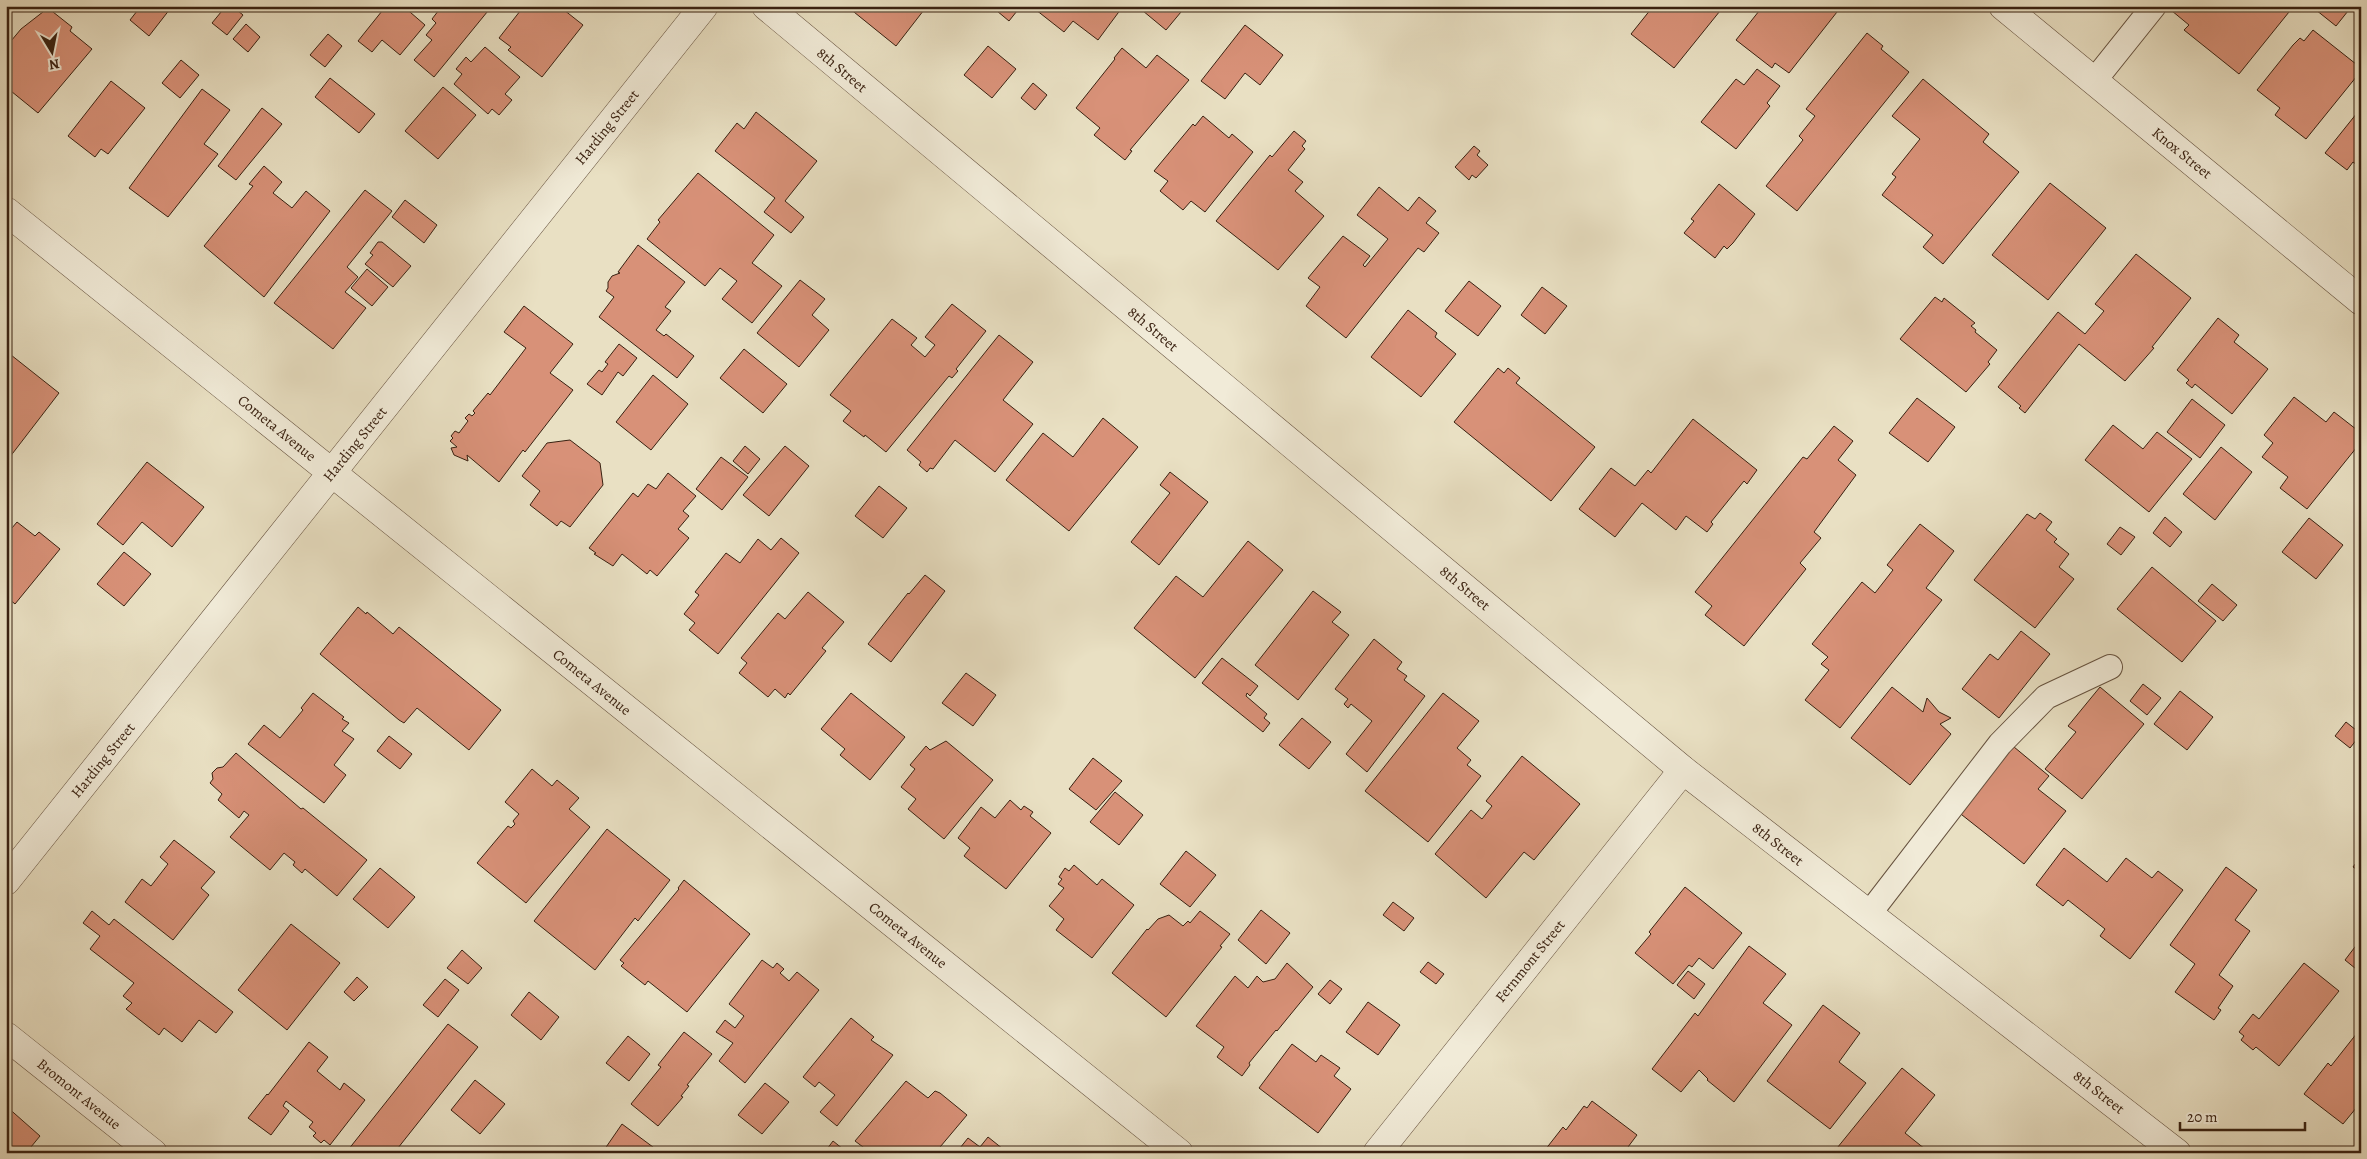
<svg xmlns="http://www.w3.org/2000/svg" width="2367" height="1159" viewBox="0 0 2367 1159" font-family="Alegreya,serif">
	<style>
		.building { fill: #d89178; stroke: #392111 }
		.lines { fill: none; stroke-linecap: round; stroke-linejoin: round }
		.service-casing { stroke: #65513e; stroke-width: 26 }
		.minor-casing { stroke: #65513e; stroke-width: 29 }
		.tertiary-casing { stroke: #65513e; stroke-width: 29 }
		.service { stroke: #f1ebd8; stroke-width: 24 }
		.minor { stroke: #f1ebd8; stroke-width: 28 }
		.tertiary { stroke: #f1ebd8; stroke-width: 28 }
		.labels { text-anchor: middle; stroke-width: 4.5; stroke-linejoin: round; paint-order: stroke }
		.street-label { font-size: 15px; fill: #392111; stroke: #f1ebd8 }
	</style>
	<rect width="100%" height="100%" fill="#e9e0c3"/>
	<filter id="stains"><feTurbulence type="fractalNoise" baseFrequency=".004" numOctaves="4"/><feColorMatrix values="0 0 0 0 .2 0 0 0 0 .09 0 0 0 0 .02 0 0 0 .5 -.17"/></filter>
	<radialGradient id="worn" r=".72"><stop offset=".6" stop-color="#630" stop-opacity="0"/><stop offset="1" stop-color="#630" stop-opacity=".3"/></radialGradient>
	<path class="building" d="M141,6H167L170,9L149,36L130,20Z
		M226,6H232L243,15L227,35L212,23Z
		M386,6H403L425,25L400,55L382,40L372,52L358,41Z
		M442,6H492L434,77L414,60L432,40L426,35L436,23L432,19Z
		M524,6H559L583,25L542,77L508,50L511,47L499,38Z
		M850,6H927L896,46L849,8Z
		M991,6H1021L1009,21Z
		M1031,6H1117L1121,9L1098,40L1073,21L1064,32Z
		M1137,6H1186L1166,30Z
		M1647,6H1724L1674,68L1631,34L1651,9Z
		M1763,6H1831L1837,12L1789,73L1775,63L1772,68L1736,40Z
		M2166,6H2282L2289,12L2239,74L2184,30L2189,25Z
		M2311,6H2352L2336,26Z
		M48,8L72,27L70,31L92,49L38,113L6,87V47L21,29Z
		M246,24L260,37L248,52L233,39Z
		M1245,25L1283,55L1260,85L1245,73L1225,99L1201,81Z
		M2313,30L2361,68V71L2306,139L2275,115L2280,108L2257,90L2293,45L2300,38L2304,41Z
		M1867,33L1883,46L1881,49L1909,72L1797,211L1766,186L1803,140L1799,136L1815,116L1806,109Z
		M328,34L342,46L325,67L310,55Z
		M988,46L1016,69L992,98L964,75Z
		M485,47L520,77L505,94L512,100L499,115L492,109L488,114L454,84L462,74L456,69L466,57L471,62Z
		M1122,48L1146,68L1157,55L1189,80L1130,150L1132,151L1125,160L1094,135L1100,128L1076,108L1115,59L1114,58Z
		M181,60L199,75L180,98L162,83Z
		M1757,69L1780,86L1767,103L1770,106L1736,149L1701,122L1736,79L1744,85Z
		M330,78L375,114L359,133L315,97Z
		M1923,79L1989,134L1983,142L2019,172L1943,264L1923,247L1933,235L1882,195L1896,177L1892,174L1920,139L1892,116Z
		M111,81L145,108L108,154L101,149L95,157L68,136Z
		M1033,83L1047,95L1035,110L1021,98Z
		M443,87L476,115L438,159L405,131Z
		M202,89L230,110L204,144L218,154L168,217L129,188Z
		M262,108L282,124L236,180L218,166Z
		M2361,108V168L2353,162L2347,170L2325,153Z
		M756,112L817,161L785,201L804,217L791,233L764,212L775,198L715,151L737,123L744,129Z
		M1203,116L1229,138L1232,134L1253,152L1205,212L1191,201L1183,210L1160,191L1168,181L1154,171L1193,124L1195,126Z
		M1294,131L1306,141L1302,146L1305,149L1288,170L1303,182L1295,191L1324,216L1278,270L1216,221L1270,155L1272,157Z
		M1474,146L1480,151L1477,155L1488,165L1476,178L1472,175L1469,180L1455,167Z
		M264,166L282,182L273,193L292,208L306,191L330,211L264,297L204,246L253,186L249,184Z
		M698,173L774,235L752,263L782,286L752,323L722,299L737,281L720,268L705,286L647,239L660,222L658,220Z
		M2050,183L2106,228L2048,300L1992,255Z
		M1719,184L1755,214L1733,243L1727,249L1724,246L1715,258L1684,233L1694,221L1691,219Z
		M1379,187L1408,211L1419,197L1436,211L1426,223L1439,233L1424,252L1418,248L1346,338L1306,306L1320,287L1308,278L1343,236L1370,256L1363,265L1365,267L1388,239L1357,215Z
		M365,190L392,211L347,267L358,277L345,292L366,308L333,349L274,303Z
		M405,200L437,225L424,243L392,217Z
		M378,242H382L411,266L393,287L365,264L373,255L370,253Z
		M638,245L685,282L665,307L671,311L656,330L664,336L666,334L694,356L677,378L599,317L614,297L606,291L608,288V282L612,276L620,273L618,272Z
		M2136,254L2191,298L2152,347L2154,348L2125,381L2079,344L2025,413L2019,408L2021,406L1998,387L2058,312L2085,334L2104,311L2095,304Z
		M367,269L388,287L372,306L351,288Z
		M800,280L825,299L812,315L829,330L799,367L757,333Z
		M1469,281L1501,306L1478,336L1445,311Z
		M1542,287L1567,306L1545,334L1521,315Z
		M1935,297L1942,302L1944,298L1975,323L1971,326L1976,330L1975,332L1997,350L1988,362L1990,364L1966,392L1900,339Z
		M952,304L986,331L956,369L958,371L952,378L949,376L886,452L865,435L864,437L843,421L851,411L830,395L892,319L917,338L911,345L925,357L935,345L925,337Z
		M524,306L573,344L550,373L573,390L525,452L523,450L499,482L467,455L468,461L454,455L451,448L457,447L450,441L453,438L451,436L455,431L459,433L468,421L465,418L469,414L472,416L475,413L473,411L488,393L490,395L526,348L504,332Z
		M1408,310L1437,333L1435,337L1456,354L1421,397L1371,357Z
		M2218,318L2239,335L2234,342L2268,369L2232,414L2195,384L2192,388L2186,383L2189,380L2177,370Z
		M999,335L1033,362L1003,400L1033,424L995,472L955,440L933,469L930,468L927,472L919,465L921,462L907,450Z
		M619,344L637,358L623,376L618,372L602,395L587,384L599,370L602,372L608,364L605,362Z
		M744,349L787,384L763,413L720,378Z
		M6,351L59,393L6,462Z
		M1498,368L1504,373L1508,368L1520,378L1516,383L1595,447L1551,501L1454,422Z
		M653,375L688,404L651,450L616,422Z
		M2294,397L2326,422L2334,412L2361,433V442L2307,509L2280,488L2288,477L2262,457L2273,443L2264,435Z
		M1917,398L1955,427L1928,462L1889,433Z
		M2192,399L2225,425L2200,458L2167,432Z
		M1103,418L1138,447L1069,531L1006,480L1043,433L1073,457Z
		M1693,419L1757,470L1747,484L1744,481L1711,522L1713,524L1707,532L1686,516L1676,530L1642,503L1615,537L1579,509L1611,468L1635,486L1648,470L1651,473Z
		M2113,425L2143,449L2157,432L2192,459L2149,512L2085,460Z
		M1834,426L1853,441L1838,460L1856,475L1814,532L1821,538L1800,563L1806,569L1744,646L1705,615L1712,606L1695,592L1803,457L1807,459Z
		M570,440L600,463L603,485L570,527L561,521L557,526L530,505L540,491L522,476L547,443Z
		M745,446L760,459L748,474L733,461Z
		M785,446L809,466L769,516L743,495Z
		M2221,447L2252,472L2215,520L2183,494Z
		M721,457L748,477L722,510L696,489Z
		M147,462L204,507L172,547L142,522L123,545L97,524Z
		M1170,472L1208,502L1159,565L1131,542L1170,493L1160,485Z
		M668,473L696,496L683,511L689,516L678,529L689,538L657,576L650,570L647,574L622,554L613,566L594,554L596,553L589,548L633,493L638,497L648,484L656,489Z
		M879,486L907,508L883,538L855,516Z
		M2040,513L2052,522L2046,530L2057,539L2054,542L2069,554L2059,567L2074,579L2035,628L1974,580L2027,514L2035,519Z
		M2165,517L2182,532L2170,547L2153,533Z
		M2309,518L2343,545L2316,579L2282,552Z
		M17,522L35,536L39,532L60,549L15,604L9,599L6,602V535Z
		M1920,524L1954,551L1926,588L1942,600L1840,728L1805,700L1829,670L1821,664L1828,657L1812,644L1862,582L1875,593L1893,570L1887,565Z
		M2120,527L2135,537L2121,555L2107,544Z
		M781,538L799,553L718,654L689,630L695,623L684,614L699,595L695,592L726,553L740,563L758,539L771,550Z
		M1248,541L1283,570L1195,678L1134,628L1176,576L1203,597Z
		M124,552L151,574L124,606L97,584Z
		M2152,567L2216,621L2182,662L2117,609Z
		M925,575L945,591L891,662L868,644L908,593L909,594Z
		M2212,584L2237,605L2223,621L2198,601Z
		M1313,591L1341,612L1332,622L1349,635L1298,700L1255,665Z
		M808,592L844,622L822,648L826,651L790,695L788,693L785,698L775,689L768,697L739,673L747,663L741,658L778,613L785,619Z
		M358,607L366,614L367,612L393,634L399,627L501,710L469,750L417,708L404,723L399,720L320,654Z
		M2021,631L2050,654L1999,718L1962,689L1990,654L1998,660Z
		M1374,639L1402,662L1397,669L1407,676L1404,680L1425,696L1367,772L1346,754L1372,721L1351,704L1348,708L1344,704L1348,699L1335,689Z
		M1222,658L1258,686L1250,696L1247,693L1246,696L1267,714L1264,718L1270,723L1263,732L1202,683Z
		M966,673L996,695L973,726L942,703Z
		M2143,684L2161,698L2147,715L2130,701Z
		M2361,684V695L2355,691Z
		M1892,687L1923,712L1927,698L1939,712L1951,718L1940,724L1951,734L1910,785L1851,738Z
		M2100,687L2144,724L2082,799L2045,769L2076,732L2068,726Z
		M2180,691L2213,717L2187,750L2154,724Z
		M313,693L344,717L342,719L349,723L342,731L354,739L334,765L346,775L324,803L248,744L264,725L280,738L303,710L301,708Z
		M851,693L905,737L870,780L840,755L845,749L821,729Z
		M1443,693L1479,721L1457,748L1471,760L1467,765L1481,776L1428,842L1365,791Z
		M1302,718L1331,742L1309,769L1279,745Z
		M2346,722L2361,734L2350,748L2335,736Z
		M389,736L412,754L400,769L377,751Z
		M946,741L993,780L944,839L908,809L916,799L901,787L915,769L910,765L926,746L930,750Z
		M2008,742L2049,776L2038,789L2066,811L2024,864L1957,811Z
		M236,753L301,809L303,808L367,860L337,896L305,869L302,873L293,865L295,862L284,853L270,870L230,837L249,815L244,811L239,818L218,800L222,794L210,783L213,779L212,773L217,768L223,767Z
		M1522,756L1580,804L1534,860L1524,852L1486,898L1435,854L1471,810L1482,819L1492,806L1486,801Z
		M1093,758L1122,781L1096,810L1069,789Z
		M532,769L552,786L557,780L579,798L569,809L590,827L526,903L477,863L508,826L511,828L515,824L513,821L519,814L505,802Z
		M1115,792L1143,815L1119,845L1090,822Z
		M1010,800L1021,810L1024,806L1033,812L1030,816L1051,833L1006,889L964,856L970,848L958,838L981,807L995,818Z
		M607,829L670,880L638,921L635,918L595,970L534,921Z
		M174,840L215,872L201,888L209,895L173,940L125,902L142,879L151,886L168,864L160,857Z
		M2064,848L2107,882L2126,858L2152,878L2158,871L2183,890L2130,959L2100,936L2105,929L2068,900L2063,906L2036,885Z
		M1186,851L1216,875L1190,907L1160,884Z
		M2361,856V872L2353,867Z
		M1074,865L1097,885L1102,879L1134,905L1092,958L1056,930L1064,919L1049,906L1064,888L1058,884L1062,879L1059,877L1065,868L1069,871Z
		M2226,867L2257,890L2235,920L2250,931L2219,975L2233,986L2218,1008L2221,1010L2214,1020L2175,992L2195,964L2170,945Z
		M380,868L415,897L388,928L353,899Z
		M684,880L750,934L687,1012L648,981L645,985L621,966L624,963L620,960L679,889L678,888Z
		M1685,887L1742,933L1713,969L1699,958L1692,967L1689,965L1673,984L1635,953L1651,934L1649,932Z
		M1393,902L1414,918L1404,931L1383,915Z
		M1261,910L1290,933L1266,964L1238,940Z
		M92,911L109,925L114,919L233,1012L216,1033L199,1020L182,1042L164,1028L159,1035L126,1009L132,1003L123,996L134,983L90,949L100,936L83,923Z
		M1200,911L1230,934L1220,946L1222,947L1166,1017L1112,973L1147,929L1148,930L1158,919L1169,915L1183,926L1188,921L1190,923Z
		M291,924L340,963L287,1030L238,990Z
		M2361,939V973L2345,960Z
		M1749,946L1786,974L1763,1003L1792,1025L1734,1102L1707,1080L1708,1079L1699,1070L1681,1092L1652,1069L1695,1013L1698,1016Z
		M462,950L482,968L468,984L447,968Z
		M762,960L773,968L777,963L784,969L780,973L789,981L797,972L819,990L745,1083L719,1061L733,1043L716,1032L725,1020L735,1028L744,1016L729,1004Z
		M1428,962L1444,974L1436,984L1420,972Z
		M1287,963L1313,987L1277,1031L1276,1030L1249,1063L1250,1065L1242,1076L1217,1057L1224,1047L1196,1026L1235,976L1248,988L1257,976L1263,982L1275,979Z
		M2304,963L2339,991L2279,1066L2256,1047L2253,1050L2241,1040L2244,1036L2239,1032L2253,1014L2259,1019Z
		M1688,971L1705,984L1694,999L1677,985Z
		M357,977L368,987L354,1001L344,992Z
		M445,979L459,990L438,1017L423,1005Z
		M1330,980L1342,989L1330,1004L1318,994Z
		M529,992L559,1017L541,1040L511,1015Z
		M1368,1002L1400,1025L1378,1055L1346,1032Z
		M1823,1005L1860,1033L1839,1062L1866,1083L1830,1129L1767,1081Z
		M851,1018L874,1037L871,1040L893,1055L837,1126L820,1112L835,1095L819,1082L815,1087L803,1077Z
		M448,1024L478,1047L394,1153H351L348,1150Z
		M2361,1028V1102L2343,1124L2304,1094L2328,1063L2331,1066Z
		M684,1032L712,1054L687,1085L689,1086L681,1096L683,1097L658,1126L631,1104L661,1067L658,1065Z
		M628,1036L650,1054L629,1081L606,1063Z
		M309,1042L328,1057L317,1071L340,1090L344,1083L365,1100L330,1145L324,1140L321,1143L313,1136L316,1133L309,1127L313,1122L286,1101L283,1106L289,1111L271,1135L248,1118L267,1094L268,1095Z
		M1292,1044L1316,1062L1321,1055L1340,1068L1334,1076L1351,1089L1318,1133L1259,1088Z
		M1902,1068L1935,1095L1905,1133L1930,1153H1833Z
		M475,1080L505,1104L480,1134L451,1110Z
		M906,1081L928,1098L935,1091L940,1093L967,1115L935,1153H871L855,1141Z
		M765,1083L789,1102L762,1134L738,1115Z
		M1592,1101L1637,1135L1628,1147L1633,1151L1631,1153H1548L1545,1150L1563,1127L1566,1130L1584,1106L1587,1108Z
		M6,1106L40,1136L26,1153H6Z
		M622,1124L661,1153H602Z
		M988,1137L1008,1153H956L968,1138L980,1147Z
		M833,1141L848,1153H824Z"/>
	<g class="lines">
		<defs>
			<path id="service" d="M2094,81L2154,6
				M1869,914L2000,744L2046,697L2110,667"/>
			<path id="minor" d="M2003,6L2361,301
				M6,211L1179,1153
				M6,881L704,6
				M6,1036L153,1153
				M1377,1153L1683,770"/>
			<path id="tertiary" d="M766,6L1683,770L2177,1153"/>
		</defs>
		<use href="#service" class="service-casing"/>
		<use href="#minor" class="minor-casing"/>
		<use href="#tertiary" class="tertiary-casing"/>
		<use href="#service" class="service"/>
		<use href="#minor" class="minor"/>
		<use href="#tertiary" class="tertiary"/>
	</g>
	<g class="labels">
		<g class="street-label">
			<text transform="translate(842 70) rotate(40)" y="5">8th Street</text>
			<text transform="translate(607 127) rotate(-51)" y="5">Harding Street</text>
			<text transform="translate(2182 153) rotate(39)" y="5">Knox Street</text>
			<text transform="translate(1153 329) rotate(40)" y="5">8th Street</text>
			<text transform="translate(277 428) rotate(39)" y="5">Cometa Avenue</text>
			<text transform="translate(355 444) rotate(-51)" y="5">Harding Street</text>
			<text transform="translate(1465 588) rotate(40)" y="5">8th Street</text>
			<text transform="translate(592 682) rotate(39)" y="5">Cometa Avenue</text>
			<text transform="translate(103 760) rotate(-51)" y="5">Harding Street</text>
			<text transform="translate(1778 844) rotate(38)" y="5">8th Street</text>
			<text transform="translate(908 935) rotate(39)" y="5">Cometa Avenue</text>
			<text transform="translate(1530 961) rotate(-51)" y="5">Fernmont Street</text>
			<text transform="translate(2099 1092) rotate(38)" y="5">8th Street</text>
			<text transform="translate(79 1094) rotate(39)" y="5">Bromont Avenue</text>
		</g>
	</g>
	<rect width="2367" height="1159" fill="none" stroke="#e9e0c3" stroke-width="25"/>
	<rect x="8" y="8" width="2352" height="1144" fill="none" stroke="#392111" stroke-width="2.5"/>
	<rect x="12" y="12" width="2342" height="1134" fill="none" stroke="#392111"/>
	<g transform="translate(52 52) rotate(170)" stroke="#f1ebd8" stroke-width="4" paint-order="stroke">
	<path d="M0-4L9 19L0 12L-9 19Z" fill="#392111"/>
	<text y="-8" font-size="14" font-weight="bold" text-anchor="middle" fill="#392111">N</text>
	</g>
	<path d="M2180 1122v8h125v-8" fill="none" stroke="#392111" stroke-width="2.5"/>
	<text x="2187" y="1122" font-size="15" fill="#392111" stroke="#f1ebd8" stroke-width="4" paint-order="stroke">20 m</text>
	<rect width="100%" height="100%" filter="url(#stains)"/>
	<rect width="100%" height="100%" fill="url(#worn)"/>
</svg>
